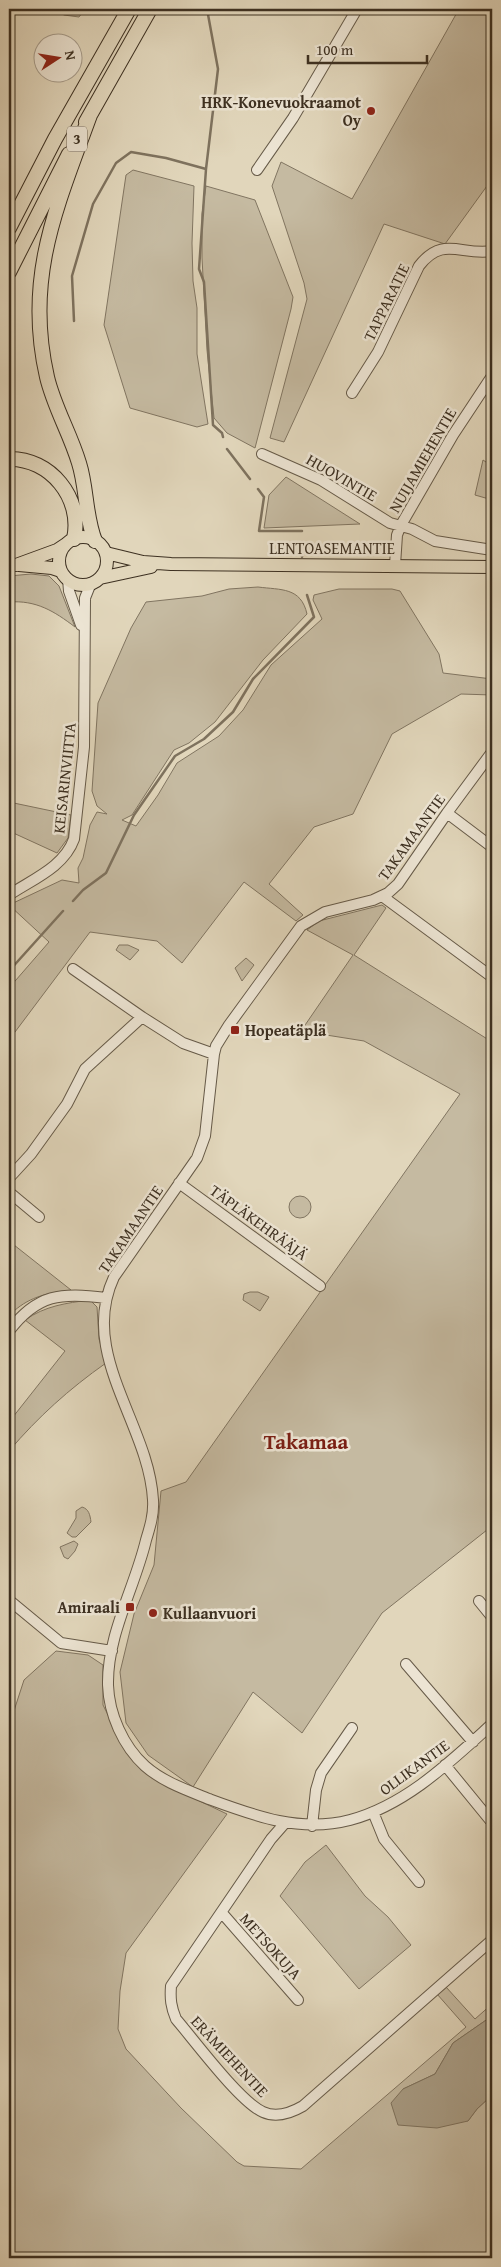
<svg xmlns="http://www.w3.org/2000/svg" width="501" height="2267" viewBox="0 0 501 2267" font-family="'Gentium Book Plus',serif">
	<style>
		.green { fill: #c5baa1; stroke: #817561 }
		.water { fill: #a99e87; stroke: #7e725e }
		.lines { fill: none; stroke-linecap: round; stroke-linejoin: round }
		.stream { stroke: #7e725e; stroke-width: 2.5 }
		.minor-casing { stroke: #665a48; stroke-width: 12 }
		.major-casing { stroke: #3d3021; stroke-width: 14 }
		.highway-casing { stroke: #3d3021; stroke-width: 16 }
		.minor { stroke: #ece4d3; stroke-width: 10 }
		.major { stroke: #e1d6bb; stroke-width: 12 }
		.highway { stroke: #e1d6bb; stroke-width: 14 }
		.poi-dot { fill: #8f2418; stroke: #ece4d3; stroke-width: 2 }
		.labels { text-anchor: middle; stroke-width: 5; stroke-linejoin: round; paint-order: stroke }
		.shield { fill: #ece4d3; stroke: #726656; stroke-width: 1 }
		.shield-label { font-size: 15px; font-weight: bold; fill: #3d3021 }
		.poi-label { font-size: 16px; font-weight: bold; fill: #3d3021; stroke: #ece4d3; text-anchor: end }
		.street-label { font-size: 16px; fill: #3d3021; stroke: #ece4d3 }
		.district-label { font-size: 21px; font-weight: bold; fill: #7a1f14; stroke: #ece4d3 }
	</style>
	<rect width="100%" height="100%" fill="#e1d6bb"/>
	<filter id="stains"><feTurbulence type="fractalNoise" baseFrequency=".004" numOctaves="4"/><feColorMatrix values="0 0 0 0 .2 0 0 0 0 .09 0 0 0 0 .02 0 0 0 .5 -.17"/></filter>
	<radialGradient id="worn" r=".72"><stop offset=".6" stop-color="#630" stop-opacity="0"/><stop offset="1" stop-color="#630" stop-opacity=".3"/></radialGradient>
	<path class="green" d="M54,9H85L79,17L64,15Z
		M459,9H492V179L445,244L384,224L284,442L270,438L307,299L304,283L272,186L281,162L352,199Z
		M133,170L194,186L192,243L193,281L197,308V354L208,424L197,427L130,408L104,325L126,175Z
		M206,186L255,200L293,297L291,309L255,448L227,433L214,418L207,350L202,258V214Z
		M483,460L492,466V494L489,499L475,495Z
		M286,477L360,524L264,528L269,495Z
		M31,574L49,576L59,586L75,627C54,611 36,600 9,602V576Z
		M258,587C281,590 301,587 307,614L263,660L215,722L189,743L174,750L132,815L122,820L136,826L158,795L177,763L219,736L243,710L271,665L322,619L313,600L314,595L339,589H392L400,591L439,654L443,673L492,679V695L461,694L392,734L353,814L314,827L269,884L303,915L296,921L244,882L182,963L157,941L90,932L9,1040V988L49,942L9,905L62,880L79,883L78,868L83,858L90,825L97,812L107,814L97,806L92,791L98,703L131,628L146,602L202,596L229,589Z
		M9,802L71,815L68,838L57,853L9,831Z
		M382,905L386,908L354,955L492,1042V1526L382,1613L302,1733L253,1692L193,1787L148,1755L126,1723L120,1672L134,1614L154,1565L161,1491L186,1482L460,1094L364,1041L301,1031L353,955L307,930L319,921Z
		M119,945H128L139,950L130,960L116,950Z
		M246,958L254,965L242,981L235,968Z
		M289 1207a11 11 0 1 1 22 0a11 11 0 1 1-22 0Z
		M9,1241L71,1290C49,1293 31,1296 14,1311L9,1307Z
		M250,1292H258L269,1297L260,1311L243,1300L244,1294Z
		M90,1300L97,1307L99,1339L106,1363C69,1389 38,1417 9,1451V1422L65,1351L25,1320C45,1306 66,1303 90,1300Z
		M82,1507C89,1509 90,1515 91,1522L76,1537H72L67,1533L76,1518V1511Z
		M74,1541L78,1544L75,1551L68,1559L64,1557L60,1547Z
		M56,1651L88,1655L103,1665V1705L125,1749L168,1786L227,1814L126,1953L120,1991L118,2029L126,2049L181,2108L237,2162L244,2166L301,2169L466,2027L437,1994L446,1987L475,2019L492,2004V2016L453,2043L435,2074L403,2089L468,2121L477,2109L492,2095V2258H9V1726L24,1680Z
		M326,1845L365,1896L388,1917L411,1945L359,1989L280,1896L305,1862Z"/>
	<path class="water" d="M492,2016V2095L477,2109L468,2121L437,2128L398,2125L391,2103L403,2089L435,2074L453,2043Z"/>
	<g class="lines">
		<path class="stream" d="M207,9L218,69L206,169L199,269L204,282L213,425L222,433L223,437
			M74,321L72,276L93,204L116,163L131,152L166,158L206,169
			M227,449L250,479
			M258,489L264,497L259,531H302
			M302,542V557
			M73,901L83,890L106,873L134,815L175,756L204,739L233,712L253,679L314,617L307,595
			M9,971L63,911"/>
		<defs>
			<path id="minor" d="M257,170L293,118L357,9
				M352,393L378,352L419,266C443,235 461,256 492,251
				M262,454L321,480L390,523L412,529L435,541L492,550
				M395,565L397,535L401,525L453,435L492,376
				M68,579L69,591L81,625
				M492,752L447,813L398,884L388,893L373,900L325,912L301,926L229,1025L216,1046L214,1054L205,1136L197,1158L114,1277C78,1354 149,1424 153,1500C154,1514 150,1527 146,1540C135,1587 107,1635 108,1685C109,1714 123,1746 145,1766C163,1782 187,1790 209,1799C255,1816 300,1833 350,1820C406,1805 450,1762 492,1724
				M447,813L492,847
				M9,895C33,879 64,867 74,839L84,747L85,598L91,583
				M382,896L492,977
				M73,969L142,1017
				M9,1178L31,1154L67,1104L85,1069L142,1017L183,1043L214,1054
				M179,1183L320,1286
				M9,1192L39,1217
				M9,1331C37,1294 61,1292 106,1298
				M9,1600L61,1643L112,1651
				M479,1601L492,1617
				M406,1664L473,1742
				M445,1765L490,1820
				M373,1812L384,1839L419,1882
				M285,1823L271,1839L171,1986C170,1999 171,2007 176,2019C194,2040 240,2102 263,2112C276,2118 291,2113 303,2106L492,1940
				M312,1826L316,1790L321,1773L352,1728
				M222,1913L298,2000"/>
			<path id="major" d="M59 561a24 24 0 1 1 48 0a24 24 0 1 1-48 0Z
				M106,553L143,562L171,564L492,567
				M16,565L57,550L66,544
				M19,565L52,568L61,571
				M100,578L151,567"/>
			<path id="highway" d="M90,115C57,206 24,277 47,377C54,407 70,433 79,463C87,488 85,516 95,541
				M86,122L150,9
				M9,228L55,139L129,9
				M9,272L69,154
				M9,459C50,458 83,498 74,539"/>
		</defs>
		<use href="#minor" class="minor-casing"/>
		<use href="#major" class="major-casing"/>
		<use href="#highway" class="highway-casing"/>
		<use href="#minor" class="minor"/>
		<use href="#major" class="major"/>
		<use href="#highway" class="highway"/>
	</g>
	<g class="poi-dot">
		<circle cx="371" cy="111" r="5"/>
		<rect x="230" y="1025" width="10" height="10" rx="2.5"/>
		<rect x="125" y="1602" width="10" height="10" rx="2.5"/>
		<circle cx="153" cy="1613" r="5"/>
	</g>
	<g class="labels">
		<rect class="shield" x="67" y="126.5" width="20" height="25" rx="4"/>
		<g class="shield-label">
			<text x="77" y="144">3</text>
		</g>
		<g class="poi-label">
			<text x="361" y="108">HRK-Konevuokraamot<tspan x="361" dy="18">Oy</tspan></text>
			<text x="245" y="1036" text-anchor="start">Hopeatäplä</text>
			<text x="120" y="1613">Amiraali</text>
			<text x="163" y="1619" text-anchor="start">Kullaanvuori</text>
		</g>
		<g class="street-label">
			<text transform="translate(386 302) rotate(-64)" y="6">TAPPARATIE</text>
			<text transform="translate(422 460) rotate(-60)" y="6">NUIJAMIEHENTIE</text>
			<text transform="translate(342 477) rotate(30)" y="6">HUOVINTIE</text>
			<text x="332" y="554">LENTOASEMANTIE</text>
			<text transform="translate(64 778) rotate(-84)" y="6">KEISARINVIITTA</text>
			<text transform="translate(411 837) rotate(-54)" y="6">TAKAMAANTIE</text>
			<text transform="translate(259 1222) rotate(36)" y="6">TÄPLÄKEHRÄÄJÄ</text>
			<text transform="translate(130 1229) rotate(-56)" y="6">TAKAMAANTIE</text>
			<text transform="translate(414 1767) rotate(-36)" y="6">OLLIKANTIE</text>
			<text transform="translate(271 1946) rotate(48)" y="6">METSOKUJA</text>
			<text transform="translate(230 2056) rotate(47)" y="6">ERÄMIEHENTIE</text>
		</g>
		<g class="district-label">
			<text x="306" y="1449">Takamaa</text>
		</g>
	</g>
	<rect width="501" height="2267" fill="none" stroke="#e1d6bb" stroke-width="30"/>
	<rect x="10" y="10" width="481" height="2247" fill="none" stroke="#3d3021" stroke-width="2.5"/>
	<rect x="15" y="15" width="471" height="2237" fill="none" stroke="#3d3021"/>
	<g transform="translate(58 58) rotate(78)"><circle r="24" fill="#ece4d3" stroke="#a69c8c"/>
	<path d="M0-4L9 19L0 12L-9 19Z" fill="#8f2418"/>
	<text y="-8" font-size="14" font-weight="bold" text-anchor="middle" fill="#3d3021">N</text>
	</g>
	<path d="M308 55v8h119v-8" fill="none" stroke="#3d3021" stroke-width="2.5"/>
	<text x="316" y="55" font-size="15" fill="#3d3021" stroke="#ece4d3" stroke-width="4" paint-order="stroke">100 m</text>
	<rect width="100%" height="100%" filter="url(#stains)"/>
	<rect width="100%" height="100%" fill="url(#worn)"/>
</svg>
